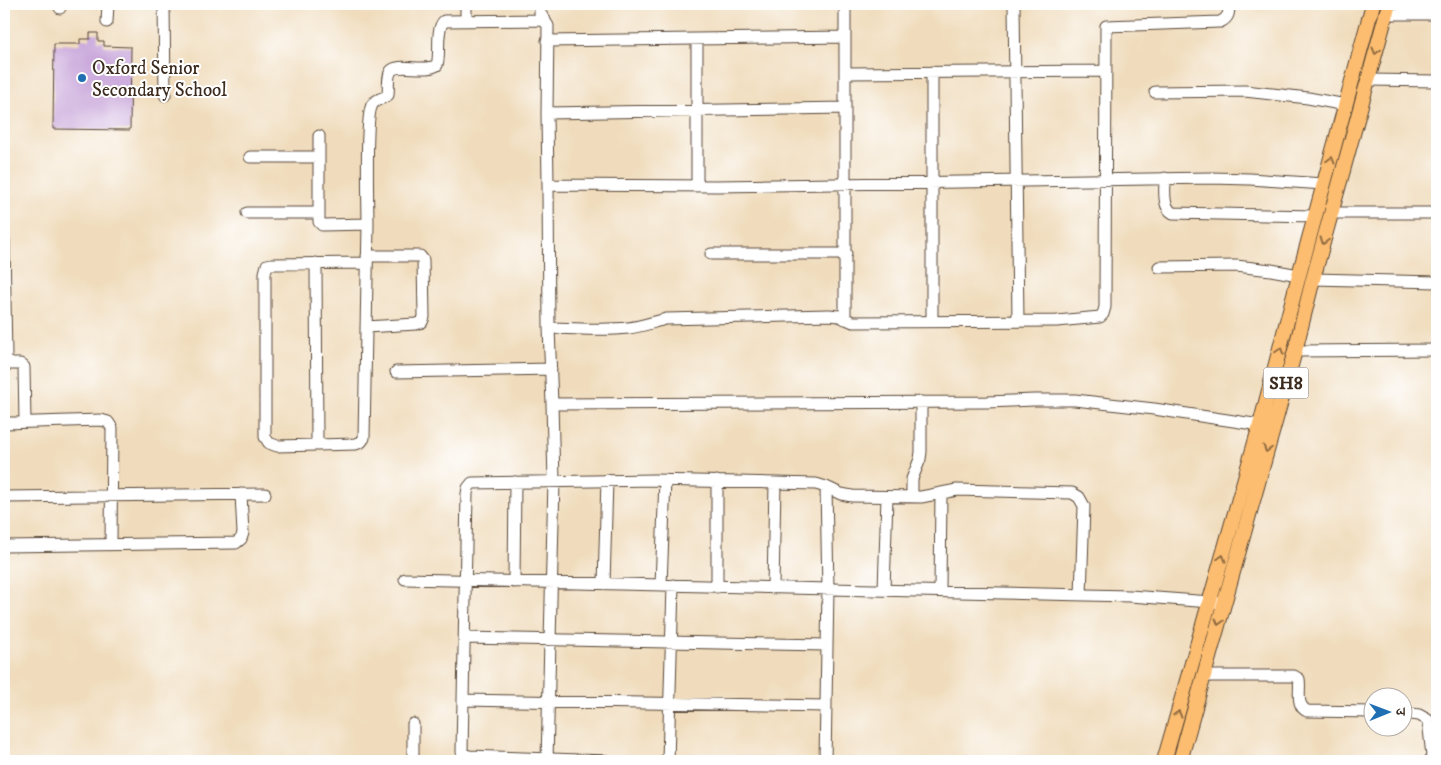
<svg xmlns="http://www.w3.org/2000/svg" width="1441" height="765" viewBox="0 0 1441 765" font-family="'IM FELL DW Pica','Noto Serif Devanagari',serif">
	<style>
		.building { fill: #caa9db }
		.lines { fill: none; stroke-linecap: round; stroke-linejoin: round }
		.minor-casing { stroke: #564536; stroke-width: 13 }
		.major-casing { stroke: #564536; stroke-width: 16 }
		.minor { stroke: #fff; stroke-width: 11 }
		.major { stroke: #fcbd6f; stroke-width: 14 }
		.oneway { stroke: #926c42 }
		.poi-dot { fill: #1f6fb2; stroke: #fff; stroke-width: 2 }
		.labels { text-anchor: middle; stroke-width: 4; stroke-linejoin: round; paint-order: stroke }
		.shield { fill: #fff; stroke: #766a62; stroke-width: 1 }
		.shield-label { font-size: 18px; font-weight: bold; fill: #3b2a1e }
		.poi-label { font-size: 19px; fill: #3b2a1e; stroke: #fff; text-anchor: start }
	</style>
	<rect width="100%" height="100%" fill="#fff"/>
	<filter id="ink" filterUnits="userSpaceOnUse"><feTurbulence type="fractalNoise" baseFrequency=".02" numOctaves="2"/><feDisplacementMap in="SourceGraphic" scale="10" xChannelSelector="R" yChannelSelector="G"/><feConvolveMatrix kernelMatrix="1 2 1 2 8 2 1 2 1" color-interpolation-filters="sRGB"/></filter>
	<filter id="wash" filterUnits="userSpaceOnUse"><feTurbulence type="fractalNoise" baseFrequency=".0096" numOctaves="4" result="noise"/><feDisplacementMap in="SourceGraphic" scale="20" xChannelSelector="R" yChannelSelector="G"/><feGaussianBlur stdDeviation="1.12" result="paint"/><feColorMatrix in="noise" values="0 0 0 0 0 0 0 0 0 0 0 0 0 0 0 0 0 1.4 0 .05"/><feComposite in="paint" operator="in"/></filter>
	<g filter="url(#wash)">
		<rect width="100%" height="100%" fill="#f0dcbc"/>
		<g id="blocks">
			<path class="building" d="M90,33H98V41H104V46L131,47L130,130L53,129L54,44H80V39H90Z"/>
		</g>
	</g>
	<g filter="url(#ink)">
		<use href="#blocks" fill-opacity="0" stroke="#564536" stroke-width="1"/>
		<g class="lines">
			<defs>
				<path id="minor" d="M164,4L165,95
					M466,4V20
					M540,4V13L548,26L547,113L548,185
					M845,4V319
					M1014,4L1018,321
					M60,8V4
					M1386,14H1437
					M107,22L108,4
					M697,39V186
					M547,41L845,37
					M932,72V321
					M845,73L1106,71
					M1368,80L1437,81
					M1155,92L1245,91L1308,98L1346,105
					M547,113L845,108
					M319,136V222L322,225L368,224
					M250,157H319
					M1165,178C1165,190 1162,207 1173,213L1316,216
					M247,213H318
					M1332,213H1437
					M4,240L6,358L10,364H20L24,367L25,422
					M711,254H846
					M316,263L317,445
					M367,263L272,264L267,265L265,273V437L269,443L277,446L356,444L361,442L364,438L368,224C368,205 365,116 372,105C375,99 383,99 388,95C389,88 387,76 391,71C398,62 425,73 437,65C441,52 435,30 444,21L545,20
					M1159,267L1236,266L1271,270L1299,275
					M1313,279L1437,282
					M366,327L416,324L422,322L424,317L423,260L420,256H367
					M549,328C575,328 602,331 628,328C641,327 653,322 666,319L829,315L839,316L853,322L1057,321L1100,317L1103,314L1105,307L1106,26L1220,22C1229,18 1229,13 1229,4
					M1295,351L1437,350
					M396,372L551,369
					M4,423L101,420L108,422L112,428L111,544
					M1267,426L1154,409L1075,400H1034L987,402L552,404L549,328L548,185L717,186L1211,178L1250,179L1324,184
					M717,481V587
					M4,497L265,494
					M912,497V479L920,459L921,452V402
					M4,546L236,543L241,539L243,533L241,494
					M405,579L1130,596L1224,603
					M514,582L515,482
					M604,584L607,480
					M661,585L665,480
					M773,588L775,483
					M884,590L887,497
					M940,591L941,493
					M464,638L827,645
					M1204,676H1294L1299,679C1301,690 1295,705 1307,711L1374,712
					M463,700L826,706
					M1404,713L1419,715L1428,720L1432,756L1430,761
					M413,724V761
					M547,761L554,481L552,404
					M608,761L469,756L463,754L462,752L467,494L468,488L472,483L654,480L816,484L826,487L841,494L852,496L921,497L957,490L1072,493L1079,497L1084,506L1081,595
					M668,761L673,585
					M825,761L828,589L826,487"/>
				<path id="major" d="M1164,761L1260,425L1299,275L1373,4
					M1180,761L1295,351L1313,279L1389,4"/>
			</defs>
			<use href="#minor" class="minor-casing"/>
			<use href="#major" class="major-casing"/>
			<use href="#minor" class="minor"/>
			<use href="#major" class="major"/>
		</g>
		<defs><path id="oneway-chevron" d="M-2-3.5L2.5 0L-2 3.5" fill="none" stroke-width="1.6" stroke-linecap="round" stroke-linejoin="round" transform="scale(1.25)"/></defs>
		<g class="oneway">
			<use href="#oneway-chevron" transform="translate(1376 51) rotate(105)"/>
			<use href="#oneway-chevron" transform="translate(1331 160) rotate(-75)"/>
			<use href="#oneway-chevron" transform="translate(1324 241) rotate(106)"/>
			<use href="#oneway-chevron" transform="translate(1280 351) rotate(-75)"/>
			<use href="#oneway-chevron" transform="translate(1267 449) rotate(106)"/>
			<use href="#oneway-chevron" transform="translate(1222 558) rotate(-74)"/>
			<use href="#oneway-chevron" transform="translate(1219 622) rotate(106)"/>
			<use href="#oneway-chevron" transform="translate(1178 714) rotate(-74)"/>
		</g>
	</g>
	<circle class="poi-dot" cx="82" cy="78" r="5"/>
	<g class="labels">
		<rect class="shield" x="1263.5" y="367.5" width="45" height="31" rx="4"/>
		<g class="shield-label">
			<text x="1286" y="389">SH8</text>
		</g>
		<g class="poi-label">
			<text x="92" y="74">Oxford Senior<tspan x="92" dy="22">Secondary School</tspan></text>
		</g>
	</g>
	<rect width="1441" height="765" fill="none" stroke="#fff" stroke-width="20"/>
	<g transform="translate(1388 712) rotate(89)"><circle r="24" fill="#ffffff" stroke="#b1aaa5"/>
	<path d="M0-4L9 19L0 12L-9 19Z" fill="#1f6fb2"/>
	<text y="-8" font-size="14" font-weight="bold" text-anchor="middle" fill="#3b2a1e">उ</text>
	</g>
</svg>
